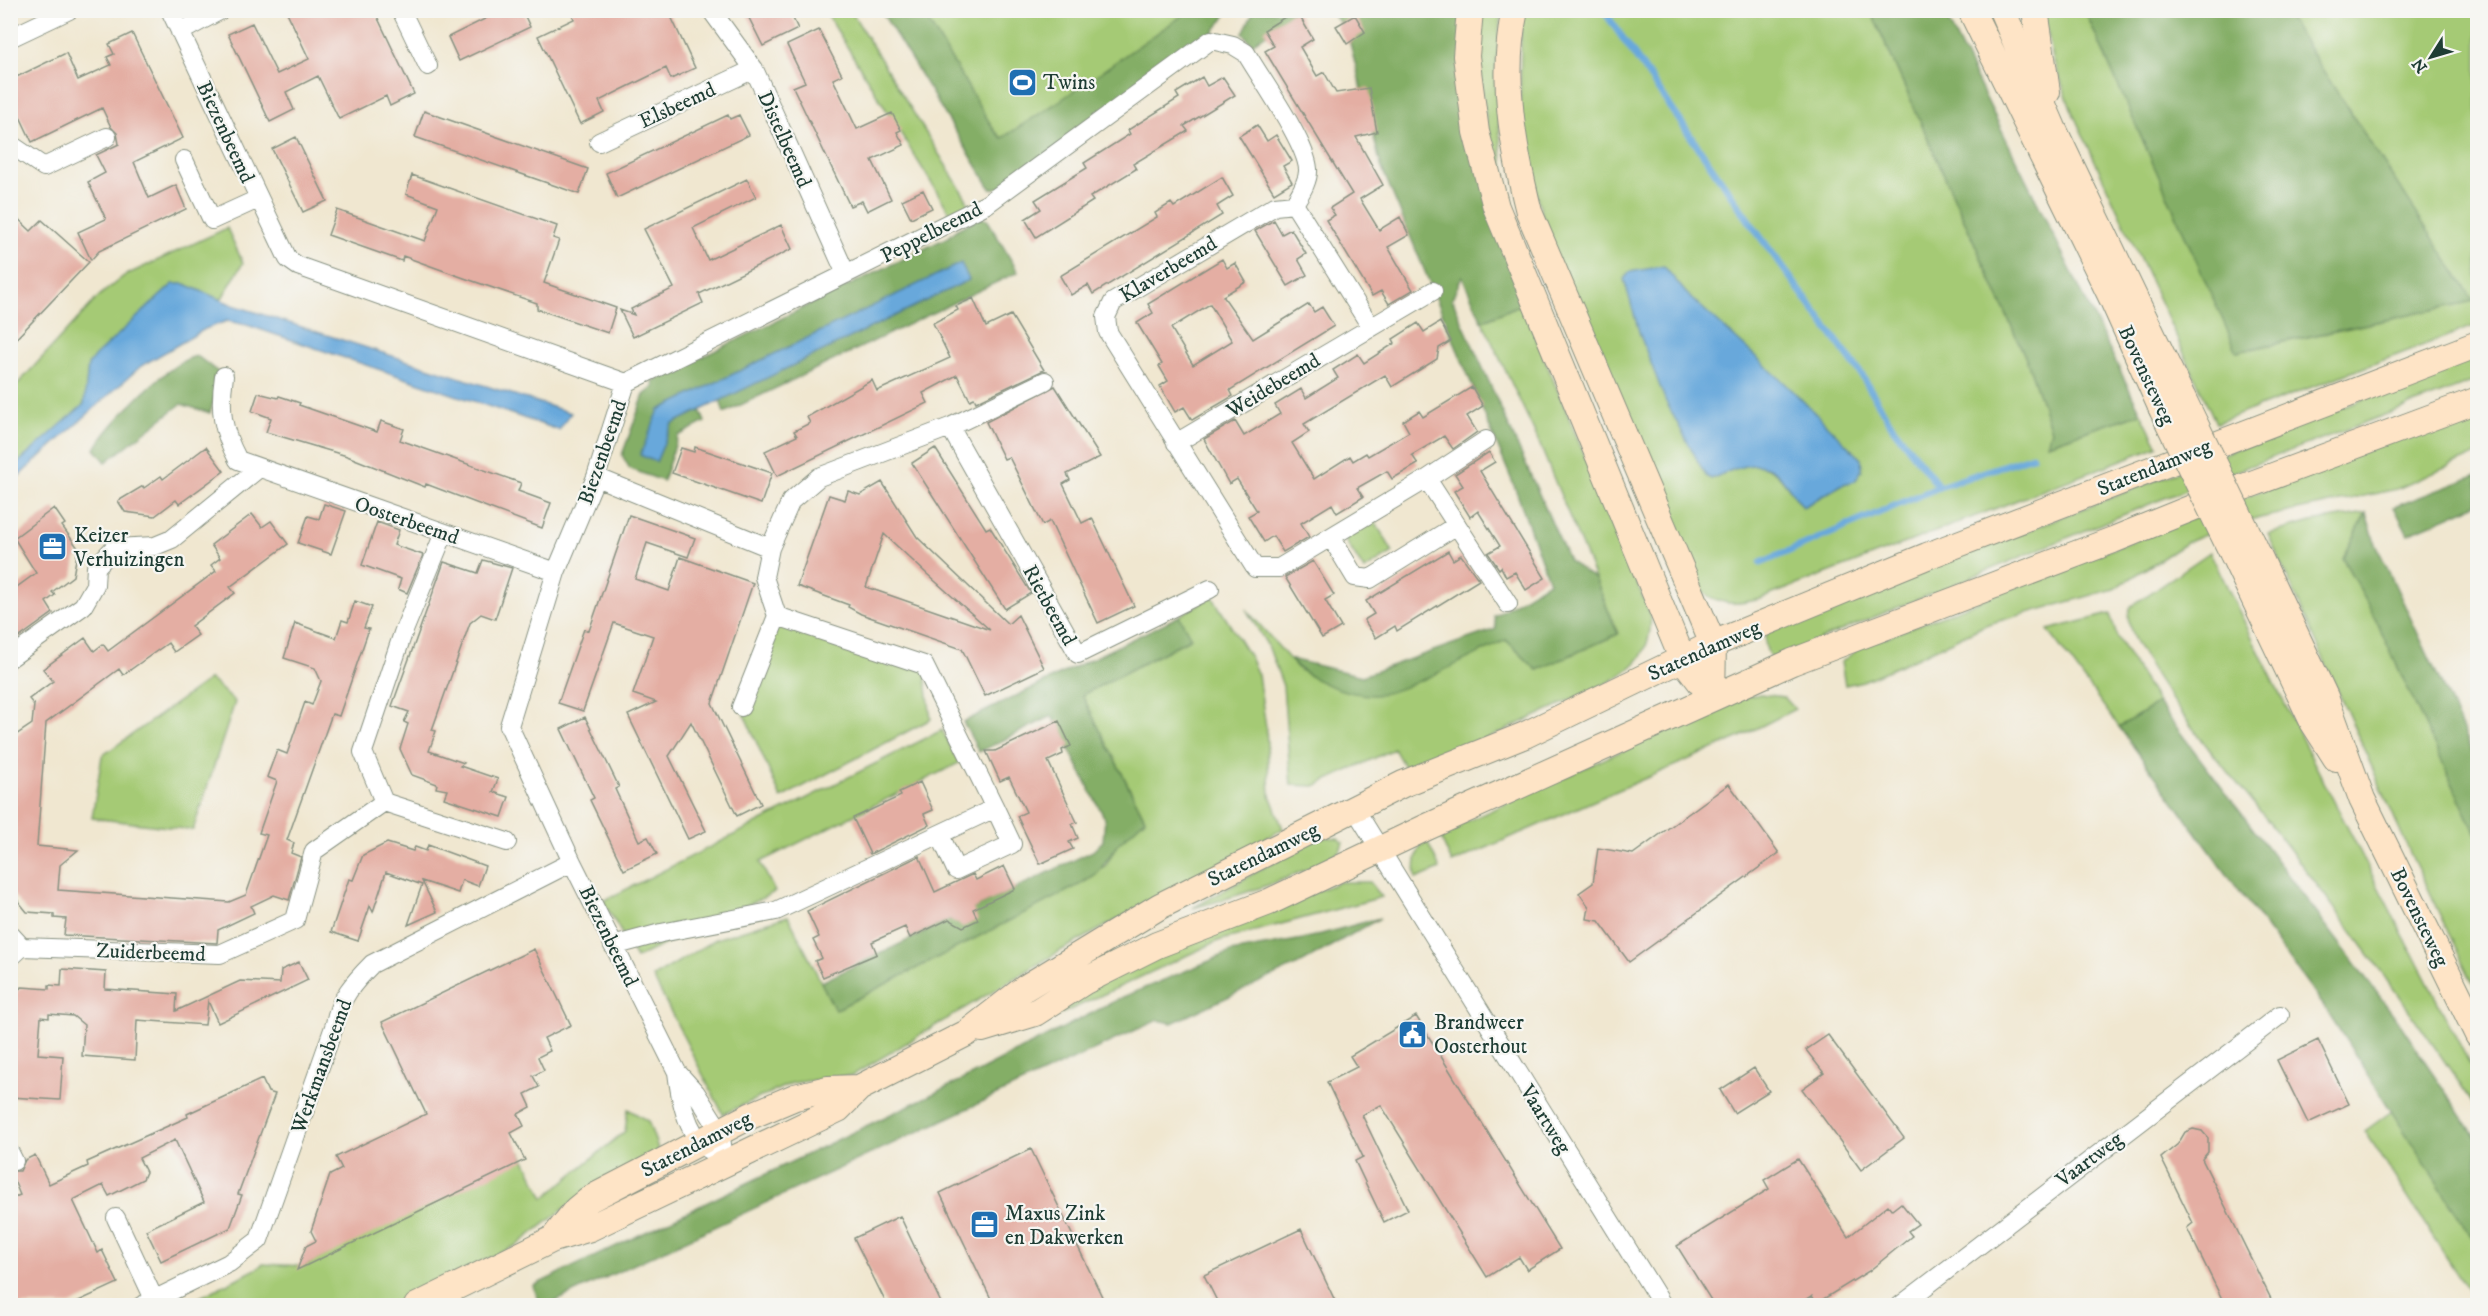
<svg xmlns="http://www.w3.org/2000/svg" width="2488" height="1316" viewBox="0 0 2488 1316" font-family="'IM FELL DW Pica',serif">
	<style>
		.green { fill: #a5ca74; stroke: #628454; stroke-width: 1.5; fill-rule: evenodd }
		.forest { fill: #84ae66; stroke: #52764d; stroke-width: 1.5 }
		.water { fill: #68a8db; stroke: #447288; stroke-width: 1.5 }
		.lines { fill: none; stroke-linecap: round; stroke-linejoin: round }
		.stream { stroke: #68a8db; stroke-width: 7 }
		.building { fill: #e4aea3; fill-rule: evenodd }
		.minor-casing { stroke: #889282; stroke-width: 20 }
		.secondary-casing { stroke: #889282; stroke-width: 28 }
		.minor { stroke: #fff; stroke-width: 18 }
		.secondary { stroke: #fee4c6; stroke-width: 26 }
		.secondary-bridge-casing { stroke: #889282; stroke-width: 28; stroke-linecap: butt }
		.secondary-bridge { stroke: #fee4c6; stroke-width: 26 }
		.labels { text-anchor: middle; stroke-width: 4.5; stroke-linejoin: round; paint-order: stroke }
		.poi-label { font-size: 21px; fill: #1f3d34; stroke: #f6f6f2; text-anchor: start }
		.street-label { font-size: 21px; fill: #1f3d34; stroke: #f6f6f2 }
	</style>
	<rect width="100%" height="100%" fill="#f6f6f2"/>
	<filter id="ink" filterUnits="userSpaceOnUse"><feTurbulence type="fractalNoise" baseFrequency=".0167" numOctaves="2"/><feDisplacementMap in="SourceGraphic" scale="12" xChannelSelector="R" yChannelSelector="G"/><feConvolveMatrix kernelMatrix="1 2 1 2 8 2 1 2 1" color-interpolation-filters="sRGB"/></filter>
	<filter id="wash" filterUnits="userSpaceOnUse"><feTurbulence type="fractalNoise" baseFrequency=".008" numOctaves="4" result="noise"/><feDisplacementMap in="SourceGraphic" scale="24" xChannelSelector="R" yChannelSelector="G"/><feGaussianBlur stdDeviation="1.35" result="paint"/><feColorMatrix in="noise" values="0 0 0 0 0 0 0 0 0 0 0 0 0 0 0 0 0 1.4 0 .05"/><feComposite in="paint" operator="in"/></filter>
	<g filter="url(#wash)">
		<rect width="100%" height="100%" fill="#f0e7d0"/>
		<path class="green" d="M825,11H851L966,198L969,206L953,218Z
			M908,11H1189L1114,63L999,153Z
			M1479,11H1501L1495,79L1505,193C1484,132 1478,75 1479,11Z
			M1521,11H1871L2028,363L2051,430L2048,444L2141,413L2158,446L1760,599C1737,605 1722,606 1702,592L1551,246L1520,137ZM1664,267L1686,293L1861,459L1855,481L1843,484L1803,507C1796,499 1783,479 1777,474C1757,456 1731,469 1711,479Z
			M2043,11H2085L2238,352L2473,301L2284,11H2477V325L2216,423L2071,109L2053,59Z
			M227,228L243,263L221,300L185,284H173L88,365L85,404L11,469V392L15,387L99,296L124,276Z
			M1522,304L1651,617C1650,651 1640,664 1611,681L1409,775L1394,749L1315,786L1291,785L1283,686L1269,648L1246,609L1299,670L1327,684L1356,693L1405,686L1506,640L1537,670L1618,634L1535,433L1482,321Z
			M2477,355V380L2157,501L1772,659C1766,652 1763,640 1767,632Z
			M2477,407V454L2397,489L2260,518L2202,536L2186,543L2114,589L1988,624L1905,663L1863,681L1845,685L1841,662L1861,647Z
			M2366,513L2343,559L2371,610L2477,836V992L2411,855L2268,534L2311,522Z
			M1374,520L1393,552L1364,570L1344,538Z
			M2210,552L2307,749L2477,1078V1109C2412,1012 2343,917 2271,825C2225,767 2174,712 2138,646C2132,636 2125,619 2130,607Z
			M1212,596L1250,657L1258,675L1266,727L1270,795L1283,829L1060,951L853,1075L792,1083L723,1114L653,977L716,939L788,916L835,1010L1092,878L1106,865L1117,845L1145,818L1082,695L1190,639L1179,616Z
			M2110,614L2117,637L2158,703L2119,727L2048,630Z
			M777,616L924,665L931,719L781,798L741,707Z
			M210,679L235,702L193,830L92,818L102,756Z
			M1760,694L1784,697L1795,709L1740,737L1452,863L1439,834L1734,700Z
			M942,730L959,763L760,862L775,892L636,958L603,901Z
			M1324,837L1338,838L1343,842L1340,851C1295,879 1244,894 1193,908L1307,843Z
			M1426,839L1440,869L1416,879C1414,863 1416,851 1426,839Z
			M1340,882H1370L1382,897L1218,941L1048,1020L1105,981L1181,943Z
			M628,1109L648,1121L660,1154L574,1201L517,1245L391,1305L183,1306L258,1268L262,1264L305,1266L521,1152L544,1198L625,1131Z
			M2392,1111L2477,1245V1305L2365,1131Z"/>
		<path class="forest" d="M881,11H922L994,130L1002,138L1055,104L1189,11H1229L1212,34L1003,187L991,189Z
			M1254,11H1299L1252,44L1243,33Z
			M1330,11H1459L1522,304L1482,321L1462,276L1452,299L1569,561L1595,579L1618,634L1537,670L1506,640C1477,653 1401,695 1373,695C1346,695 1307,680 1290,659L1362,676L1496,629L1494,616L1549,582L1515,488L1381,166L1347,31Z
			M1871,11H1943L2141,413L2047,444L2051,430L2028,363Z
			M2085,11H2284L2474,301L2237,352Z
			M980,218L987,219L1018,272L724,413L720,400L969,280L961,264L659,410L656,462L672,424L700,410L705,422L678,436L663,481L630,469L622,455L644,395L654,387L653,381L948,237L959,228Z
			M197,356L222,375L210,413L181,404L106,462L95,449C107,425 171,360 197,356Z
			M2477,475V504L2408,534L2394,507Z
			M2366,513L2374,540L2477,760V836L2371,610L2343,559Z
			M1179,616L1191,638L1082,695L1145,819L1117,845L1098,873L1079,885L835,1010L821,982L1093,851L1103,841L1105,819L1052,716L979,752L963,722Z
			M2158,703L2396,1018L2477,1139V1245L2326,1009L2119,727Z
			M1380,918L1303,962L1172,1023L1158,1020L1138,1029L547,1305H541L533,1286L964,1079L1123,997L1231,952L1303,939Z"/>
		<path class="water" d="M961,263L969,280L672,424L656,462L640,455L659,410Z
			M1664,266L1686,293L1788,386L1861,459L1862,470L1855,481L1843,484L1803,507C1796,499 1783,478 1777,473C1757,456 1731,470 1711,479L1706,476L1666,402L1640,335L1624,279L1630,272Z
			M173,284H185L233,305L571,413L559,430L247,325L227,321L205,329L141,366L11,483V469L84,404L88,365L95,356Z"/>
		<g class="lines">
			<path class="stream" d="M1604,11L1759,235L1861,374L1892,426L1939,487
				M1761,563L1939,487L2032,456"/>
		</g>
		<g id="blocks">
			<path class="building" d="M286,10H374L414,94L390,106L386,96L339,119L318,76L286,92L294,110L270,122L228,34L252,23L277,74L309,59Z
				M503,10H522L530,27L459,61L448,37Z
				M570,10H668L695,68L671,79L666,68L621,90L599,101L604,112L580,124L538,36L574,19Z
				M745,10H789L798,29L763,46Z
				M1296,10L1313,39L1300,47L1317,76L1324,72L1336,93L1369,88L1377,132L1356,137L1383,185L1360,199L1379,230L1400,217L1409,235L1388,247L1413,290L1389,304L1381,291L1372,296L1326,220L1335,215L1330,208L1352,194L1265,51L1274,46L1264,30Z
				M1355,15L1365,32L1347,44L1336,26Z
				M819,30L842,75L833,79L857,129L892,113L901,130L897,132L904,145L872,160L891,199L867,211L862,201L850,206L793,87L805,82L787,45Z
				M132,33L183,138L134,162L149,198L176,185L186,209L99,251L91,260L78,232L106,219L88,182L105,173L96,155L119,144L117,133L111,127L102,108L32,142L15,106L10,109V80L66,53L78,80L111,65L107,57L114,54L109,44Z
				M1202,77L1207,86L1223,77L1235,95L1184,126L1188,131L1133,164L1136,169L1090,197L1093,201L1036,237L1025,219L1041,209L1035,200L1087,168L1084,163L1130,134L1128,130L1179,98L1176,93Z
				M424,111L588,169L579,194L415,137Z
				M728,115L730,119L739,115L749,135L617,198L606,173Z
				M1257,125L1267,141L1276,135L1292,161L1283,166L1292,182L1274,193L1239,136Z
				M296,137L327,201L303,212L272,149Z
				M412,175L557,226L553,238L559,240L544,283L616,308L608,333L537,309V303L464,278L403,256L402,261L328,235L337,210L425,241L438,206L406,194Z
				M1222,177L1233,196L1217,206L1222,215L1093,294L1088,285L1071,295L1060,276L1157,217L1155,213L1171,203L1174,207Z
				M747,179L756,197L693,228L708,260L781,225L792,249L699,294L703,303L633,337L620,310L634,315L631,309L674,288L644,229Z
				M923,190L932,208L911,218L902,200Z
				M10,211L31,231L42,220L89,262L10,345Z
				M1274,220L1282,234L1291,229L1306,254L1298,259L1307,275L1288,286L1255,231Z
				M1222,259L1227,268L1235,263L1246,282L1223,296L1253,339L1309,304L1314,312L1322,307L1334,326L1230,390L1233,396L1192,420L1184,407L1175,412L1160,386L1168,381L1159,366L1162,364L1137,323L1153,313L1148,304ZM1210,304L1232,341L1193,365L1171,328Z
				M973,298L986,327L1011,315L1044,370L976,402L974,398L970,400L957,375L923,393L928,403L777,476L765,451L797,436L794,431L810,423L807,417L872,380L877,391L950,358L933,323L958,310L956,306Z
				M1440,322L1451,341L1439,348L1437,359L1392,387L1385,375L1304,424L1309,432L1292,443L1314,479L1350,456L1353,461L1366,453L1368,456L1409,432L1403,421L1419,411L1423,417L1472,387L1483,406L1467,416L1477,432L1453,449L1444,436L1412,455L1418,464L1392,479L1387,471L1357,488L1363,497L1337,513L1332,504L1301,523L1309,537L1283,552L1273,536L1264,542L1248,516L1257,511L1237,479L1229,484L1204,439L1235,421L1244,436L1280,414L1275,405L1301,389L1306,398L1338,378L1333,370L1358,354L1364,363L1395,343L1393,339L1418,323L1424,332Z
				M1055,386L1100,457L1067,474L1070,480L1063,484L1082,523L1092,518L1134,606L1098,623L1050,521L1043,525L1009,457L1004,459L986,422Z
				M258,393L278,398L279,396L300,403L299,405L377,432L381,421L404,429L400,440L521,483L518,491L551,503L542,528L426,484L425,487L347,456L266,432L271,418L252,411Z
				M206,447L224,471L179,504L176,500L155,516L125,512L118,501L143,486L144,488L161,476L163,479Z
				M695,447L772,473L761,504L672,473L681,448L694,452Z
				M935,448L986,529L990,527L1031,593L1005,609L912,463Z
				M1489,452L1495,462L1480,471L1545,578L1526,590L1515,572L1506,577L1501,567L1499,569L1488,553L1500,546L1478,511L1470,517L1454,491L1463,486L1455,474Z
				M882,482L917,537L1008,624L1018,615L1044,668L985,696L962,649L861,614L848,607L849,605L797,586L829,495L845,500L848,491L860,495ZM884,534L927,574L990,630L866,587Z
				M324,504L346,511L331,554L298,543L308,516L319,519Z
				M54,508L65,524L62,526L78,548L73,576L52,592L55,595L46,602L53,613L10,644V592L36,573L14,538Z
				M252,514L262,527L271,521L288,544L230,587L235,593L191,626L198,635L174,652L168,643L123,675L119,669L46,723L37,846L78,850L60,865L58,890L229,902L246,895L267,835L259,833L277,781L267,777L277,750L287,754L305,702L312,705L321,681L315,668L284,658L295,623L336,638L342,620L348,622L355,601L372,607L364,628L369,629L339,716L332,714L287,840L294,843L291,853L301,857L289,900L274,895L251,906L254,913L218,930L217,943L64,935L66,919L54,918V914L27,912L10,891V806L16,735L32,724L34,705L29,699L53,681L43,669L85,638L94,651L103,644L108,651L216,571L211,565L220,558L211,545Z
				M629,515L695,538L688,557L647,543L635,579L669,591L680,557L753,583L712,703L761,804L737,816L691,722L669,756L706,831L688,839L628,715L656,702L633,694L653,636L614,623L583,711L558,703L584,629L589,631Z
				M377,522L399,530L394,545L423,555L407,593L398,589L401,579L362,565Z
				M1448,551L1453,560L1461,555L1479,580L1397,631L1395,626L1376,638L1364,620L1374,614L1366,601Z
				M483,560L512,568L495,619L481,614L470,623L432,730L436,731L429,751L464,763L460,766L498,779L493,792L509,797L502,817L444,798L447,790L436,788L437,784L412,775L400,749L408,724L404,722L409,712L392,706L444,562L478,573Z
				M1313,561L1334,595L1325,600L1341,627L1322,638L1285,577Z
				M585,717L619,787L615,789L639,841L648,837L657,854L624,870L590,800L594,798L561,729Z
				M1059,721L1071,746L1062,750L1063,754L1048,761L1077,822L1072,824L1078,838L1069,842L1073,849L1040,864L1017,816L1026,812L1009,777L1000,781L986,751H995Z
				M920,782L933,810L924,814L929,825L870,854L853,818L901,796L899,792Z
				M1729,784L1779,853L1629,962L1599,921L1587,919L1589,907L1579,893L1593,883L1598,848L1633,854Z
				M387,843L413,851L415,847L426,851L428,845L485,866L478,886L462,880L458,893L422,881L437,912L408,925L422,885L386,872L373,912L370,906L358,941L331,932L349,879L353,880L363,855Z
				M919,856L935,892L973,874L976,880L1004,866L1015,889L973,909L978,920L963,927L949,919L910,938L905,927L872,942L877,954L823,977L815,961L822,958L813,940L819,937L807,911Z
				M534,949L571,1025L544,1038L550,1051L538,1057L544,1070L533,1076L539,1087L525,1094L531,1107L518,1114L524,1126L511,1133L525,1160L297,1270L306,1246L316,1241L311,1231L330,1175L342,1169L336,1157L426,1114L382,1022Z
				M299,962L308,980L218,1023L208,1001L205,1025L137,1020L135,1060L82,1056L84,1025L73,1016L49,1014V1018L41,1017L38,1054L63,1056L60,1100L10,1097V997L22,987L49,989V985L61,986L62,969L106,972L105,989L177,994L176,1011L240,981L280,983L281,970Z
				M1416,1016L1560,1249L1527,1270L1519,1257L1487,1277L1381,1105L1362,1115L1408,1210L1384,1222L1355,1161L1363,1157L1327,1082L1357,1067L1350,1056Z
				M1828,1035L1904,1138L1861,1170L1802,1089L1824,1073L1806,1050Z
				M2318,1040L2349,1104L2308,1123L2277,1060Z
				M1754,1068L1769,1091L1734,1113L1720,1090Z
				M262,1079L268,1092L275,1094L238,1194L242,1195L230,1228L161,1261L146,1230L204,1202L175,1140L139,1158L146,1172L143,1179L109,1196L103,1185L73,1200L98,1253L102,1250L118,1283L70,1305H10V1199L20,1195L10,1171H20L25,1160L35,1155L49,1184L88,1166L87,1162L188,1117L187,1114Z
				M2193,1129L2202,1131L2208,1138V1152L2202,1159L2274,1305H2225L2187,1228L2193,1223L2161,1158L2178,1144L2185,1132Z
				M1031,1149L1106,1305H994L940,1193Z
				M1798,1159L1848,1237L1888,1205L1892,1210L1901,1203L1918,1224L1908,1231L1912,1236L1869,1271L1817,1303L1812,1296L1798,1305H1714L1677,1246L1769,1189L1764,1180Z
				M900,1216L942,1305H887L854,1238Z
				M1301,1229L1337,1305H1219L1204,1275Z"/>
		</g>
	</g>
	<g filter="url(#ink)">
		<use href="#blocks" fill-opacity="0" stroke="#889282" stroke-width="1.5"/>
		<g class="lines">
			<defs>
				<path id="minor" d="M170,10L288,259L298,266L626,383L596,477L556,572L509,726L572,862L677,1072L696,1093L720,1131L725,1165
					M401,10L428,66
					M711,10L754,69L846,274
					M180,32L221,10
					M10,38L69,10
					M599,142L754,69
					M10,144L44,167L107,137
					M184,160L212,220L258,199
					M1294,204L1371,327
					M224,376C219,410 222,430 238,460L556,572
					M626,383L987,204L1211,40L1233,45L1246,53C1261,79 1306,142 1308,169C1309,181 1300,194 1294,204L1275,206L1113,302L1106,317L1108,332L1255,568H1279L1427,479L1508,604
					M950,427L1078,654L1210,589
					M1176,443L1433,291
					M596,477L770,548
					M1427,479L1486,440
					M444,533L403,633L363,752L384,802L507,842
					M1331,537L1355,577L1370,579L1457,525
					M10,658L83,606L95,585L96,567L114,548L155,546L172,539L259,468
					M741,707L777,616L764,577L770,548L791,501L819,477L950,427L1045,381
					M1355,809L1663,1306
					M940,835L956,870L1012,844L995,808
					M10,934L22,947L10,958
					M613,946L661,933L776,911L995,808L924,665L777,616
					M22,947L220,954L295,920L314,851L384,802
					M677,1072C680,1098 686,1131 707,1149
					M10,1153L14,1161
					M116,1218L154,1299
					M141,1306L229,1263L259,1240L335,1024C339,999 354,982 372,964L572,862
					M1900,1306L2280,1015"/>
				<path id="secondary" d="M1470,10L1466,56L1476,132L1496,207L1682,658L1712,697
					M1515,10C1500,77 1513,147 1529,212L1713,644L1712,697
					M1971,10L2112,298L2161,407
					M2002,10L2053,128L2183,399
					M2035,10L2047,92
					M2253,544L2325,697L2362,799L2478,1035
					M2232,552L2313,722L2336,758
					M982,1029L1035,1013L1085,981L1157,945L1269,902L1425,828L1792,662L2113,540L2241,488L2478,400
					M553,1239L576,1210L588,1200L750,1116L795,1097L828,1089L859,1088
					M417,1306L553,1239L590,1228L838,1109L859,1088L967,1033L1025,988L1160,906L1403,784L1525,735L1713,644L1927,556L2478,344"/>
			</defs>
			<use href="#minor" class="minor-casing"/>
			<use href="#secondary" class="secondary-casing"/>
			<use href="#minor" class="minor"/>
			<use href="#secondary" class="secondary"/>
			<defs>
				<path id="secondary-bridge" d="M2183,399L2253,544
					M2161,407L2232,552"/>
			</defs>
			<use href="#secondary-bridge" class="secondary-bridge-casing"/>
			<use href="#secondary-bridge" class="secondary-bridge"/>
		</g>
	</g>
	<defs>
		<symbol id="stadium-square" viewBox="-11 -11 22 22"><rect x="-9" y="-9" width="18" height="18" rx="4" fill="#1f6fb2" stroke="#f6f6f2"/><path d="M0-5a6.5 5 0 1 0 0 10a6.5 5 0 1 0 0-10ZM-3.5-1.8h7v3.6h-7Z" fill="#fff"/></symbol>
		<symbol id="office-square" viewBox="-11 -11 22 22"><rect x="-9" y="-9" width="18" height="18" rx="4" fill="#1f6fb2" stroke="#f6f6f2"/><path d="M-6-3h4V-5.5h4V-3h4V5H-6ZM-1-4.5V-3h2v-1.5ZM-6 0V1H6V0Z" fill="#fff"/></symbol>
		<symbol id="civic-square" viewBox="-11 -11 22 22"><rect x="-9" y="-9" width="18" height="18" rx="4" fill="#1f6fb2" stroke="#f6f6f2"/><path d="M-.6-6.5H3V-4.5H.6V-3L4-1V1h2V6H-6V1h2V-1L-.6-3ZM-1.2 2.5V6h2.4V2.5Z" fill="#fff"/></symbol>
	</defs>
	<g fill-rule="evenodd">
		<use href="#stadium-square" x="1006" y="66" width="33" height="33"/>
		<use href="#office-square" x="36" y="530" width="33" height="33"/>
		<use href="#civic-square" x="1396" y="1018" width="33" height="33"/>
		<use href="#office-square" x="968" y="1208" width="33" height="33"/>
	</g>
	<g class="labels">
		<g class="poi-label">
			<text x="1043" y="89">Twins</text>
			<text x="74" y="542">Keizer<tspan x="74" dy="24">Verhuizingen</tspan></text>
			<text x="1434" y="1029">Brandweer<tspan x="1434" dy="24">Oosterhout</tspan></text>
			<text x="1005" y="1220">Maxus Zink<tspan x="1005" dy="24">en Dakwerken</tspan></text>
		</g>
		<g class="street-label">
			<text transform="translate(677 105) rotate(-25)" y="7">Elsbeemd</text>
			<text transform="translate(226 132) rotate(65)" y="7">Biezenbeemd</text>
			<text transform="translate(785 139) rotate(66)" y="7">Distelbeemd</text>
			<text transform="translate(931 232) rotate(-27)" y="7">Peppelbeemd</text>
			<text transform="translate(1168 269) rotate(-31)" y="7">Klaverbeemd</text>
			<text transform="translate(2147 375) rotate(65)" y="7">Bovensteweg</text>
			<text transform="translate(1273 385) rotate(-31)" y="7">Weidebeemd</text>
			<text transform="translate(602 452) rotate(-71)" y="7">Biezenbeemd</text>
			<text transform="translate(2154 467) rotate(-22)" y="7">Statendamweg</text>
			<text transform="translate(407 520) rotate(19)" y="7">Oosterbeemd</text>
			<text transform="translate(1050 605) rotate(61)" y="7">Rietbeemd</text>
			<text transform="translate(1704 650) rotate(-24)" y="7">Statendamweg</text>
			<text transform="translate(1263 854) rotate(-26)" y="7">Statendamweg</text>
			<text transform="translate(2420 917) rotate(64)" y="7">Bovensteweg</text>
			<text transform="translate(609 936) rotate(64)" y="7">Biezenbeemd</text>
			<text transform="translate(151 952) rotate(2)" y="7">Zuiderbeemd</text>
			<text transform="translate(321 1066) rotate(-70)" y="7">Werkmansbeemd</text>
			<text transform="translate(1546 1119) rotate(58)" y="7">Vaartweg</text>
			<text transform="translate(696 1144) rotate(-27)" y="7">Statendamweg</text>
			<text transform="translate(2089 1159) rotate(-37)" y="7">Vaartweg</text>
		</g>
	</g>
	<rect width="2488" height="1316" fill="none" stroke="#f6f6f2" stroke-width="36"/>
	<g transform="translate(2431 57) rotate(233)" stroke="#f6f6f2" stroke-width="4.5" paint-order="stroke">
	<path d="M0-4.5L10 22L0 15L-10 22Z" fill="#1f3d34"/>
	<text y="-9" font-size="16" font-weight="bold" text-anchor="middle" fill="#1f3d34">N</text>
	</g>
</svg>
